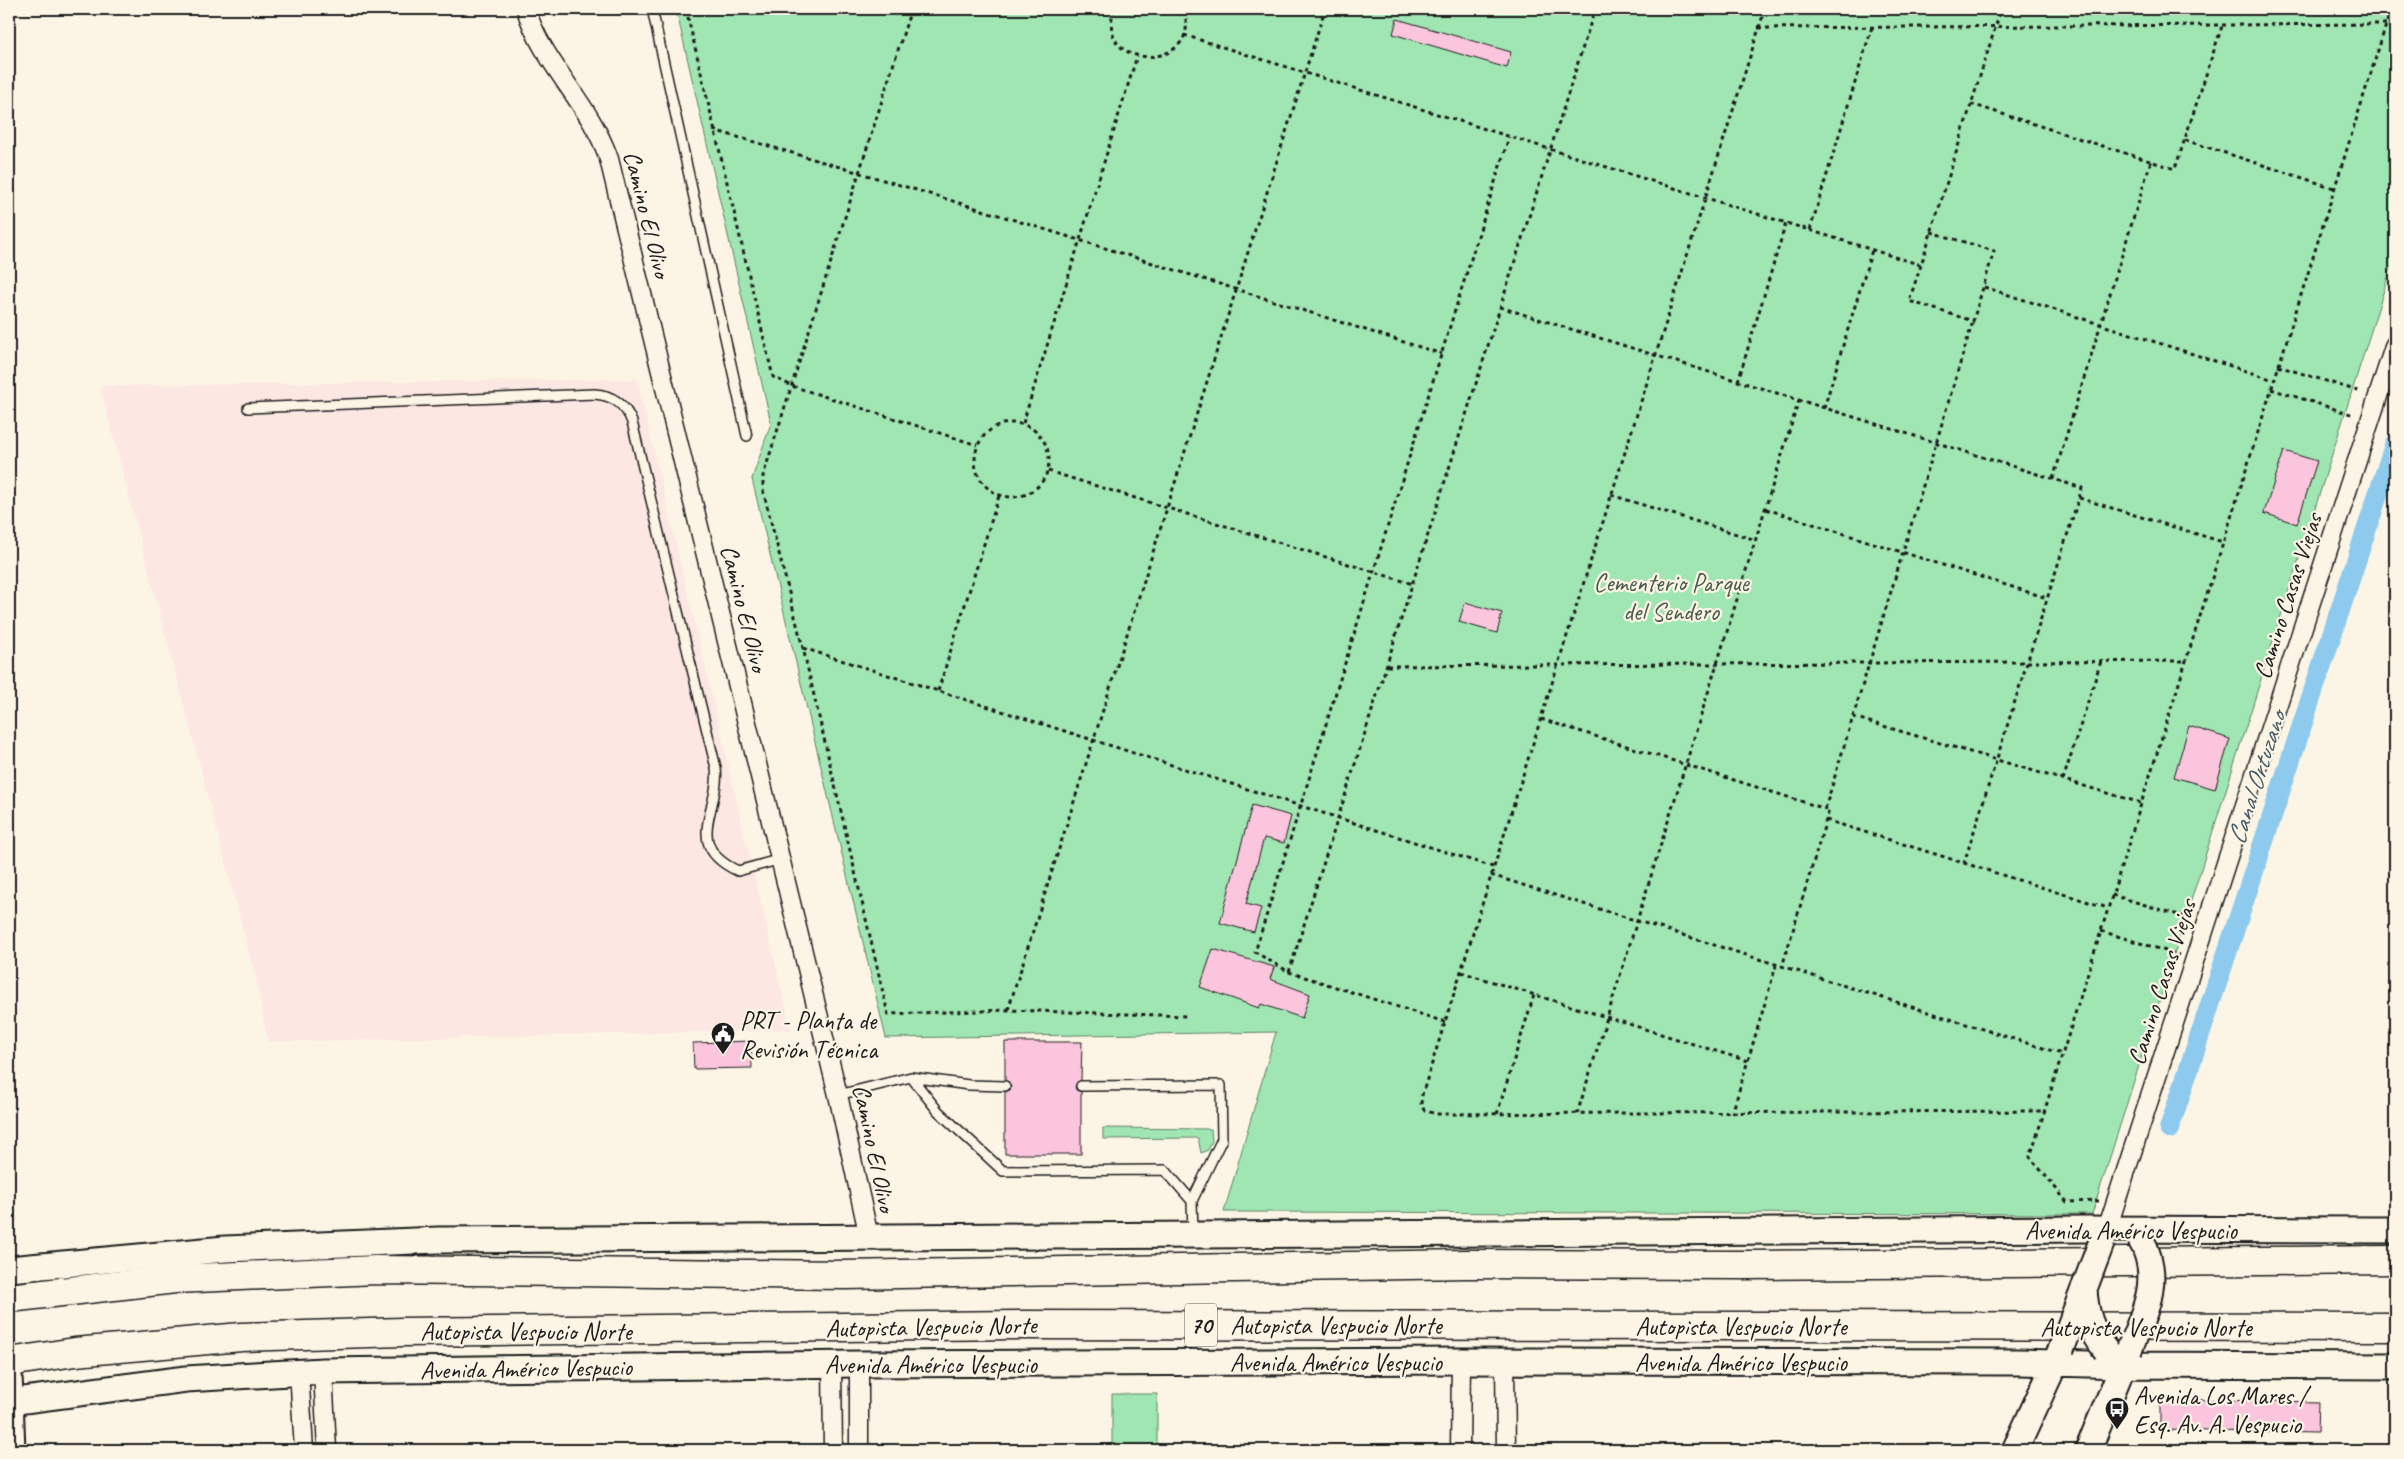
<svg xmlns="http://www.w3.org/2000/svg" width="2404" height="1459" viewBox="0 0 2404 1459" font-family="Caveat,sans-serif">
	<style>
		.built { fill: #fce7e3 }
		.green { fill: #a0e6b2; stroke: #5e8167 }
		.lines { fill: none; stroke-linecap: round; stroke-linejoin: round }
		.canal { stroke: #8dcaee; stroke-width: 20 }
		.building { fill: #fcc5de; stroke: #1c1c1c }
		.lane-casing { stroke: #1c1c1c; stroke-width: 12 }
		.street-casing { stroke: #1c1c1c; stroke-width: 21 }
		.secondary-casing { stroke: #1c1c1c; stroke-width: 29 }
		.highway-casing { stroke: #1c1c1c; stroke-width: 31 }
		.path { stroke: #1c1c1c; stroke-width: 3; stroke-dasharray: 4 4; stroke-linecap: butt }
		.lane { stroke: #fcf5e5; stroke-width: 9 }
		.street { stroke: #fcf5e5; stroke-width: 18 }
		.secondary { stroke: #fcf5e5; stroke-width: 25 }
		.highway { stroke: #fcf5e5; stroke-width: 28 }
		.secondary-bridge-casing { stroke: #1c1c1c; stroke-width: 29; stroke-linecap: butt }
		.secondary-bridge { stroke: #fcf5e5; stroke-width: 25 }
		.labels { text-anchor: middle; stroke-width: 4.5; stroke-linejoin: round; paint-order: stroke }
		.shield { fill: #fcf5e5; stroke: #5f5d58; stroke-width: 1 }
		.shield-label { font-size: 24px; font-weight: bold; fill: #1c1c1c }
		.street-label { font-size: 25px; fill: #1c1c1c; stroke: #fcf5e5 }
		.park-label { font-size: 25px; fill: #445949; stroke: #fcf5e5 }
		.poi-label { font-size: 25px; fill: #1c1c1c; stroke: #fcf5e5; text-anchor: start }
		.water-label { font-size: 26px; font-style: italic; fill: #445966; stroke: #fcf5e5 }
	</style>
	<rect width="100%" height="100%" fill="#fcf5e5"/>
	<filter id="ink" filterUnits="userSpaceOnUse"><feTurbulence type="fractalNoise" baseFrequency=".02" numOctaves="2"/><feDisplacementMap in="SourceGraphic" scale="10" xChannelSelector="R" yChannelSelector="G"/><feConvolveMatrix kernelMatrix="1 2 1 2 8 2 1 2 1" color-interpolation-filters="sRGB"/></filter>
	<g filter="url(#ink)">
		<path class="built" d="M637,379L791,1030L268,1042L256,979L100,386Z"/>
		<path class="green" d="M676,9H2395V255L2092,1214L1224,1212L1276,1032L886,1038L752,479L771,423Z
			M1103,1128L1211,1129L1212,1141L1208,1150L1201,1153L1198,1138L1103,1139Z
			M1112,1394H1157V1450H1112Z"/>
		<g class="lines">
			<path class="canal" d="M2169,1129L2395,443"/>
		</g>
		<path class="building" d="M1397,19L1511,52L1507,68L1393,34Z
			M2284,451L2317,461L2297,524L2264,513Z
			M1465,602L1502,613L1497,633L1459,622Z
			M2189,726L2230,739L2215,789L2174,777Z
			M1252,805L1291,816L1284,843L1264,838L1246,904L1261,908L1254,932L1220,923Z
			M1213,949L1274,967L1270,979L1310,994L1302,1018L1261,1004L1259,1008L1200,987Z
			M751,1041L752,1068L694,1069L693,1043Z
			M1005,1042H1082L1081,1080L1075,1086L1076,1090L1081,1092V1154H1005V1092L1010,1090L1011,1086L1005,1080Z
			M2160,1399L2318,1402L2317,1433L2160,1430Z"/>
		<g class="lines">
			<defs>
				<path id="lane" d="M652,9L747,436
					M248,408L594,394C613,395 625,404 632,422L716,768C721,809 681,845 738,871L781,859
					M911,1077L938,1111L1003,1171L1165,1170L1192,1201
					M1081,1086L1221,1085L1222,1139L1192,1201L1193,1232
					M838,1095L911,1077L969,1085L1005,1086"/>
				<path id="street" d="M526,9C542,63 590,103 609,159L838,1095L869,1237
					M2107,1229L2395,344
					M1505,1362L1506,1450
					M832,1364L833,1450
					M859,1364V1450
					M299,1371L304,1450
					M323,1371L327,1450
					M1460,1450L1461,1361"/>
				<path id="secondary" d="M9,1269L225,1249L438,1240L2086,1229L2395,1230
					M9,1374L12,1450
					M9,1402L186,1379L323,1371L859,1364L1461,1361L2019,1362L2123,1365L2395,1366
					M2015,1450L2061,1350
					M2088,1450L2129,1351"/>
				<path id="highway" d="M9,1298L175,1279L376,1270L845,1275L1466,1264L1743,1265L2395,1260
					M9,1362L75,1352L241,1337L402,1332L1018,1325L2395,1327"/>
			</defs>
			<use href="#lane" class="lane-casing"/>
			<use href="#street" class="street-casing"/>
			<use href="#secondary" class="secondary-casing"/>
			<use href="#highway" class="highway-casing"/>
			<path class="path" d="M686,9L773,377L792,386L977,445
				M911,9L763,476V490L803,648L888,1014L1008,1010L1188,1016
				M1106,9L1113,11
				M1114,9C1093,75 1207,70 1183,9
				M1765,9L1445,1022L1422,1095L1421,1104L1424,1110L1436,1114L2044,1111
				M1758,28L2386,24
				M1184,35L1921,265
				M1971,104L2175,169L2222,26
				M713,130C958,200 1199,278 1442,354
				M2185,140L2334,188
				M1810,230L1872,27
				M1931,232L1994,251L1973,321L1909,301L1921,265L2001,9
				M1984,287L2274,380
				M1500,307L2082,488L1964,863
				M2278,366L2361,392
				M1738,381L1786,223
				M2271,389L2354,415
				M1824,408L1872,250
				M975 460a37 37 0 1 1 74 0a37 37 0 1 1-74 0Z
				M1023,423L1137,56
				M1048,471L1413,584
				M2053,479L2151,161
				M1611,495L1756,540
				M2079,498L2223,542
				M1766,509L2047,598
				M803,648L1493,867
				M1387,666L2185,661
				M938,691L999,496
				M1853,717L2141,803
				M1541,719L1829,810L1782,967
				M2063,780L2101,661
				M1825,809L1973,321
				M1826,820L2108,908
				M1491,875L2062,1054
				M2112,895L2189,918
				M2101,931L2179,955
				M1289,972L1595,9
				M1461,972L1748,1061
				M1008,1010L1325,9
				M1445,1022L1289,972L1255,952L1509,137
				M1497,1114L1534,995
				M1577,1114L1799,400
				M1732,1114L1776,966
				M2099,1201L2067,1202L2030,1157L2391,9"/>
			<use href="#lane" class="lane"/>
			<use href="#street" class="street"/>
			<use href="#secondary" class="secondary"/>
			<use href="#highway" class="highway"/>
			<defs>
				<path id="secondary-bridge" d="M2084,1288C2085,1312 2091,1331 2106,1350
					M2061,1350L2102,1241
					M2129,1350C2145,1312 2163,1277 2140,1238"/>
			</defs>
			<use href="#secondary-bridge" class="secondary-bridge-casing"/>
			<use href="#secondary-bridge" class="secondary-bridge"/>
		</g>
	</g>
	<defs>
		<symbol id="civic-pin" viewBox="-11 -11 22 30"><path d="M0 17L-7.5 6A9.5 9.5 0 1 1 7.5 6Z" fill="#1c1c1c" stroke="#fcf5e5"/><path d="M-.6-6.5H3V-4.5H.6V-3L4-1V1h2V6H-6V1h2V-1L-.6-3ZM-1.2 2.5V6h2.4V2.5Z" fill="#fff"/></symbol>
		<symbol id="bus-pin" viewBox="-11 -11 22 30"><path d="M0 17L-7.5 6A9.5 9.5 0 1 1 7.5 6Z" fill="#1c1c1c" stroke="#fcf5e5"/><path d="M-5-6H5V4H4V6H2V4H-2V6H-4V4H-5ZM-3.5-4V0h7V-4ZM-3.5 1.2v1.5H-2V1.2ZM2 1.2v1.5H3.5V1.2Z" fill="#fff"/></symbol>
	</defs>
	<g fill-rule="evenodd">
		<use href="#civic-pin" x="709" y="1020" width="28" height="38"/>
		<use href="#bus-pin" x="2103" y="1395" width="28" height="38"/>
	</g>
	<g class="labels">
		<rect class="shield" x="1185" y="1303.5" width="32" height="43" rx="4"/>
		<g class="shield-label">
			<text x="1201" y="1333">70</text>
		</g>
		<g class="street-label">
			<text transform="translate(648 214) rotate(76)" y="9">Camino El Olivo</text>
			<text transform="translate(2287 596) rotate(-72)" y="9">Camino Casas Viejas</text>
			<text transform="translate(745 608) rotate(76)" y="9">Camino El Olivo</text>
			<text transform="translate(2161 982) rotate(-72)" y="9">Camino Casas Viejas</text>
			<text transform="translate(875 1148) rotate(78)" y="9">Camino El Olivo</text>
			<text x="2131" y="1239">Avenida Américo Vespucio</text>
			<text x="1336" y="1334">Autopista Vespucio Norte</text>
			<text transform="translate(931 1326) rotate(-1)" y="9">Autopista Vespucio Norte</text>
			<text x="1741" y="1335">Autopista Vespucio Norte</text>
			<text x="2146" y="1336">Autopista Vespucio Norte</text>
			<text x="526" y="1340">Autopista Vespucio Norte</text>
			<text x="1336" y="1371">Avenida Américo Vespucio</text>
			<text x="1741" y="1371">Avenida Américo Vespucio</text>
			<text x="931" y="1373">Avenida Américo Vespucio</text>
			<text transform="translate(526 1368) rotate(-1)" y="9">Avenida Américo Vespucio</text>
		</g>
		<g class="park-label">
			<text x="1671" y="591">Cementerio Parque<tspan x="1671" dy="29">del Sendero</tspan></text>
		</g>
		<g class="poi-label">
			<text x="740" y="1029">PRT - Planta de<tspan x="740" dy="29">Revisión Técnica</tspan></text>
			<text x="2134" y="1404">Avenida Los Mares /<tspan x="2134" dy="29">Esq. Av. A. Vespucio</tspan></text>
		</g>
		<g class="water-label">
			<text transform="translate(2256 778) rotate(-72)" y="9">Canal Ortuzano</text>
		</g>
	</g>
	<rect width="2404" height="1459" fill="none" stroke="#fcf5e5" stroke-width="30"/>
	<rect x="15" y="15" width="2374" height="1429" fill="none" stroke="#1c1c1c" stroke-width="2" filter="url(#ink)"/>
</svg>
